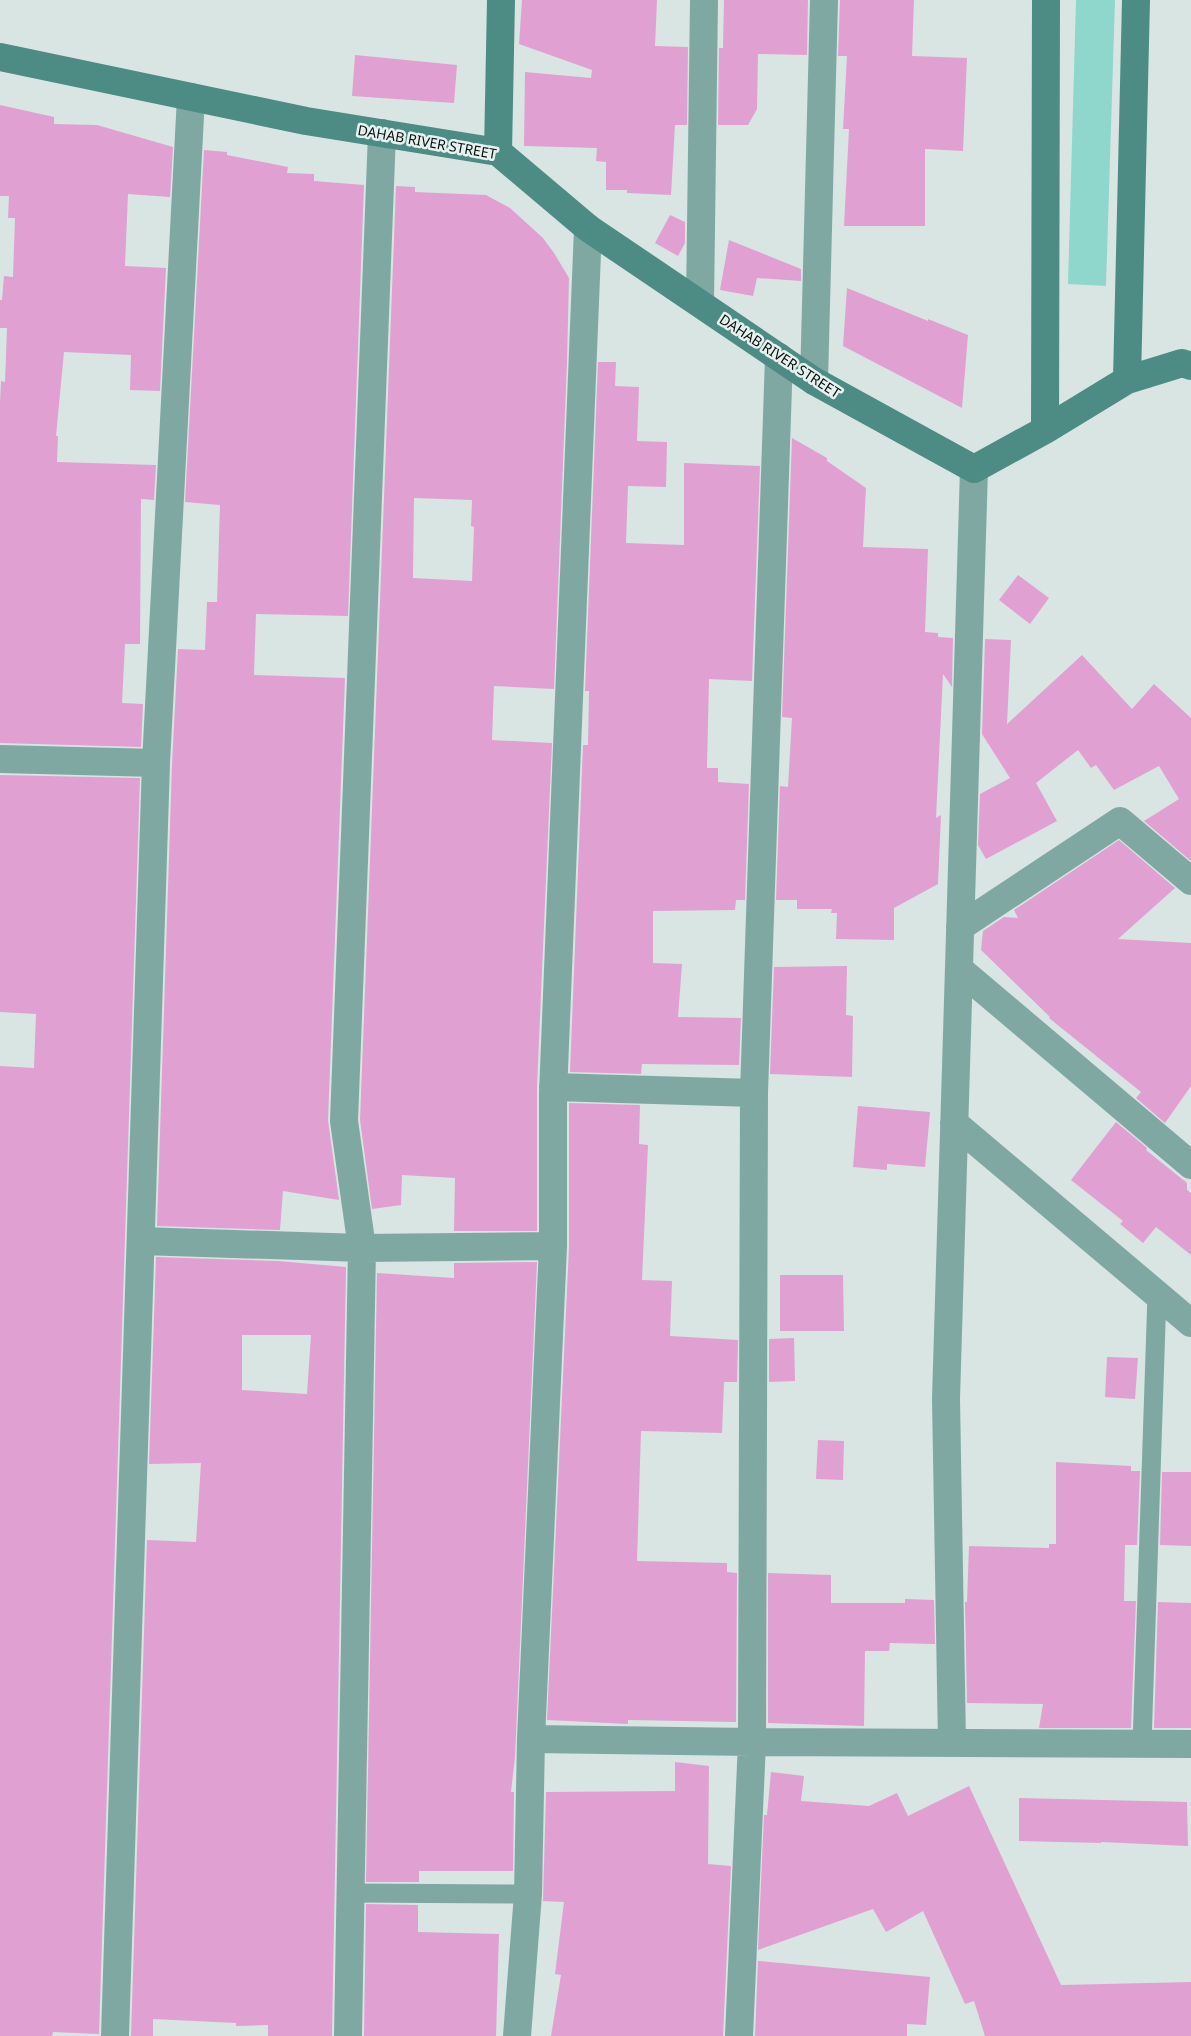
<svg xmlns="http://www.w3.org/2000/svg" width="1191" height="2036" viewBox="0 0 1191 2036" font-family="'Noto Sans',sans-serif">
	<style>
		.green { fill: #8fd7cd }
		.building { fill: #e0a1d2; fill-rule: evenodd }
		.lines { fill: none; stroke-linecap: round; stroke-linejoin: round }
		.lane { stroke: #80a8a3; stroke-width: 19 }
		.street { stroke: #80a8a3; stroke-width: 28 }
		.secondary { stroke: #4c8c84; stroke-width: 28 }
		.labels { text-anchor: middle; stroke-width: 5; stroke-linejoin: round; paint-order: stroke }
		.street-label { font-size: 14px; fill: #0b0f0e; stroke: #e5f2f0 }
	</style>
	<rect width="100%" height="100%" fill="#d8e5e3"/>
	<path class="green" d="M1076,0H1115L1106,286L1068,284Z"/>
	<path class="building" d="M522,0H657L655,46L688,47L687,125H675L671,195L627,193V190H606V162L596,161L597,148L524,146L525,72L591,78L592,70L519,44Z
		M724,0H808L807,55L758,54L757,109L748,125H718L719,48H723Z
		M840,0H914L912,56L967,58L963,151L925,149V226H844L849,129H843L847,56H838Z
		M355,55L457,65L454,103L352,96Z
		M0,105L54,117V124L97,125L173,147L170,197L128,194L125,266L166,268L160,391L130,390L131,355L64,352L56,436H58L57,462L156,465L154,500L141,499L140,644H125L122,703L143,704L141,747L0,743V403L1,381L5,382L7,328H0V300H2L4,276L13,277L15,218H8L9,196H0Z
		M204,150L227,152V155L288,167L287,173L314,174V181L364,185L348,616L256,614L254,675L345,678L328,1120L339,1200L283,1191L280,1230L157,1226L172,764L178,649L205,650L207,602H217L220,505L185,502Z
		M396,186L415,187V192L486,195L510,208L543,238L554,253L569,278L567,362L554,689L494,686L492,740L552,743L537,1086V1231H454L455,1178L402,1175L401,1205L372,1209L360,1120ZM414,498L472,500L471,526L474,527L472,581L413,578Z
		M670,215L685,222V243L678,256L655,243Z
		M729,240L801,269V281L757,278L753,296L720,290Z
		M847,288L928,321V319L968,335L962,408L843,346Z
		M598,362H616L615,386L639,387L637,441L667,442L666,487L628,486L626,543L684,545V463L760,466L752,681L709,679L707,768H718V782L749,784L745,900H736L735,910L653,911V963L682,964L678,1017L741,1018L739,1065L642,1064L641,1074L570,1072L583,745H588L589,691H585Z
		M792,438L827,458V461L866,488L863,547L928,549L925,632L938,633V637L953,638L952,687L943,674L936,818L941,815L938,884L894,908V940L836,939L837,913H831L832,909H797V900H776L780,786L788,787L792,718L782,717Z
		M1018,575L1049,598L1030,624L999,600Z
		M985,639L1011,640L1007,724L1082,655L1132,709L1154,684L1191,718V861L1144,821L1179,799L1159,766L1114,790L1096,765L1091,768L1078,750L1036,783L1057,821L986,859L978,845L980,794L1010,778L982,734Z
		M0,775L140,778L99,2034L53,2032L52,2036H0V1066L34,1068L36,1014L0,1012Z
		M1119,840L1175,888L1118,939L1191,943V1086L1165,1123L1136,1098L1141,1092L1049,1018L1050,1017L981,950L983,931L1004,917L1018,918L1014,910Z
		M847,966L846,1015L853,1016L852,1077L770,1074L774,967Z
		M569,1103L640,1105L639,1144L648,1145L642,1280L672,1281L670,1336L738,1340L737,1382H724L722,1433L641,1431L637,1561L727,1563V1572L737,1573L736,1722L628,1720V1724L547,1720L569,1247Z
		M858,1106L930,1112L925,1167L887,1164V1170L853,1167Z
		M1116,1122L1147,1148L1146,1150L1187,1183V1190L1191,1193V1255L1156,1227L1143,1243L1120,1224L1123,1221L1071,1180Z
		M156,1257L278,1261L346,1267L332,2036H268V2025L236,2026V2023L153,2019V2036H131L147,1540L196,1542L201,1463L149,1464ZM242,1335H311L307,1394L242,1390Z
		M537,1262L515,1757L511,1792H514L513,1871H419V1882H366L377,1273L454,1278V1263Z
		M780,1275H843L844,1331H780Z
		M794,1338L795,1381L769,1382V1339Z
		M1107,1357L1138,1358L1135,1399L1105,1397Z
		M818,1440L844,1441L843,1480L816,1479Z
		M1056,1462L1131,1466V1471H1140L1137,1545H1125L1124,1601H1136L1131,1728H1039L1043,1704L967,1703L965,1602H967L969,1546L1049,1548V1544H1056Z
		M1162,1472H1191V1546L1160,1545Z
		M768,1573L831,1575V1603H905V1599L934,1600L935,1644L890,1643L889,1651H865L864,1726L768,1723Z
		M1158,1602L1191,1603V1728H1154Z
		M675,1762L709,1766L708,1864L731,1866L723,2036H551L561,1975L555,1974L564,1902L543,1901L546,1792L675,1791Z
		M771,1772L804,1776L801,1801L869,1806L897,1793L908,1816L969,1786L1061,1985L1191,1982V2036H985L974,2001L965,2004L923,1911L886,1932L873,1909L758,1950L764,1815H767Z
		M1019,1798L1187,1802L1188,1846L1101,1842V1843L1019,1841Z
		M366,1904L418,1905V1932L499,1934L496,2036H364Z
		M758,1961L930,1977L926,2025L907,2024V2036H755Z"/>
	<g class="lines">
		<path class="lane" d="M1142,1744L1157,1294
			M350,1893L528,1894"/>
		<path class="street" d="M700,303L704,0
			M814,381L824,0
			M0,759L156,763
			M960,927L1120,821L1191,881
			M959,969L1191,1165
			M553,1087L754,1093
			M954,1123L1191,1323
			M141,1241L362,1248L553,1246
			M531,1739L752,1742L1191,1744
			M952,1743L946,1399L974,469
			M115,2036L156,763L191,97
			M348,2036L362,1248L344,1121L382,133
			M517,2036L528,1894L531,1739L553,1246V1094L588,228
			M739,2036L752,1742L754,1093L779,357"/>
		<path class="secondary" d="M0,57L306,121L498,152L588,228L814,381L974,469L1045,430L1127,380L1182,363L1191,366
			M498,152L501,0
			M1127,380L1136,0
			M1045,430L1046,0"/>
	</g>
	<g class="labels">
		<g class="street-label">
			<text transform="translate(427 142) rotate(10)" y="5">DAHAB RIVER STREET</text>
			<text transform="translate(780 356) rotate(33)" y="5">DAHAB RIVER STREET</text>
		</g>
	</g>
</svg>
